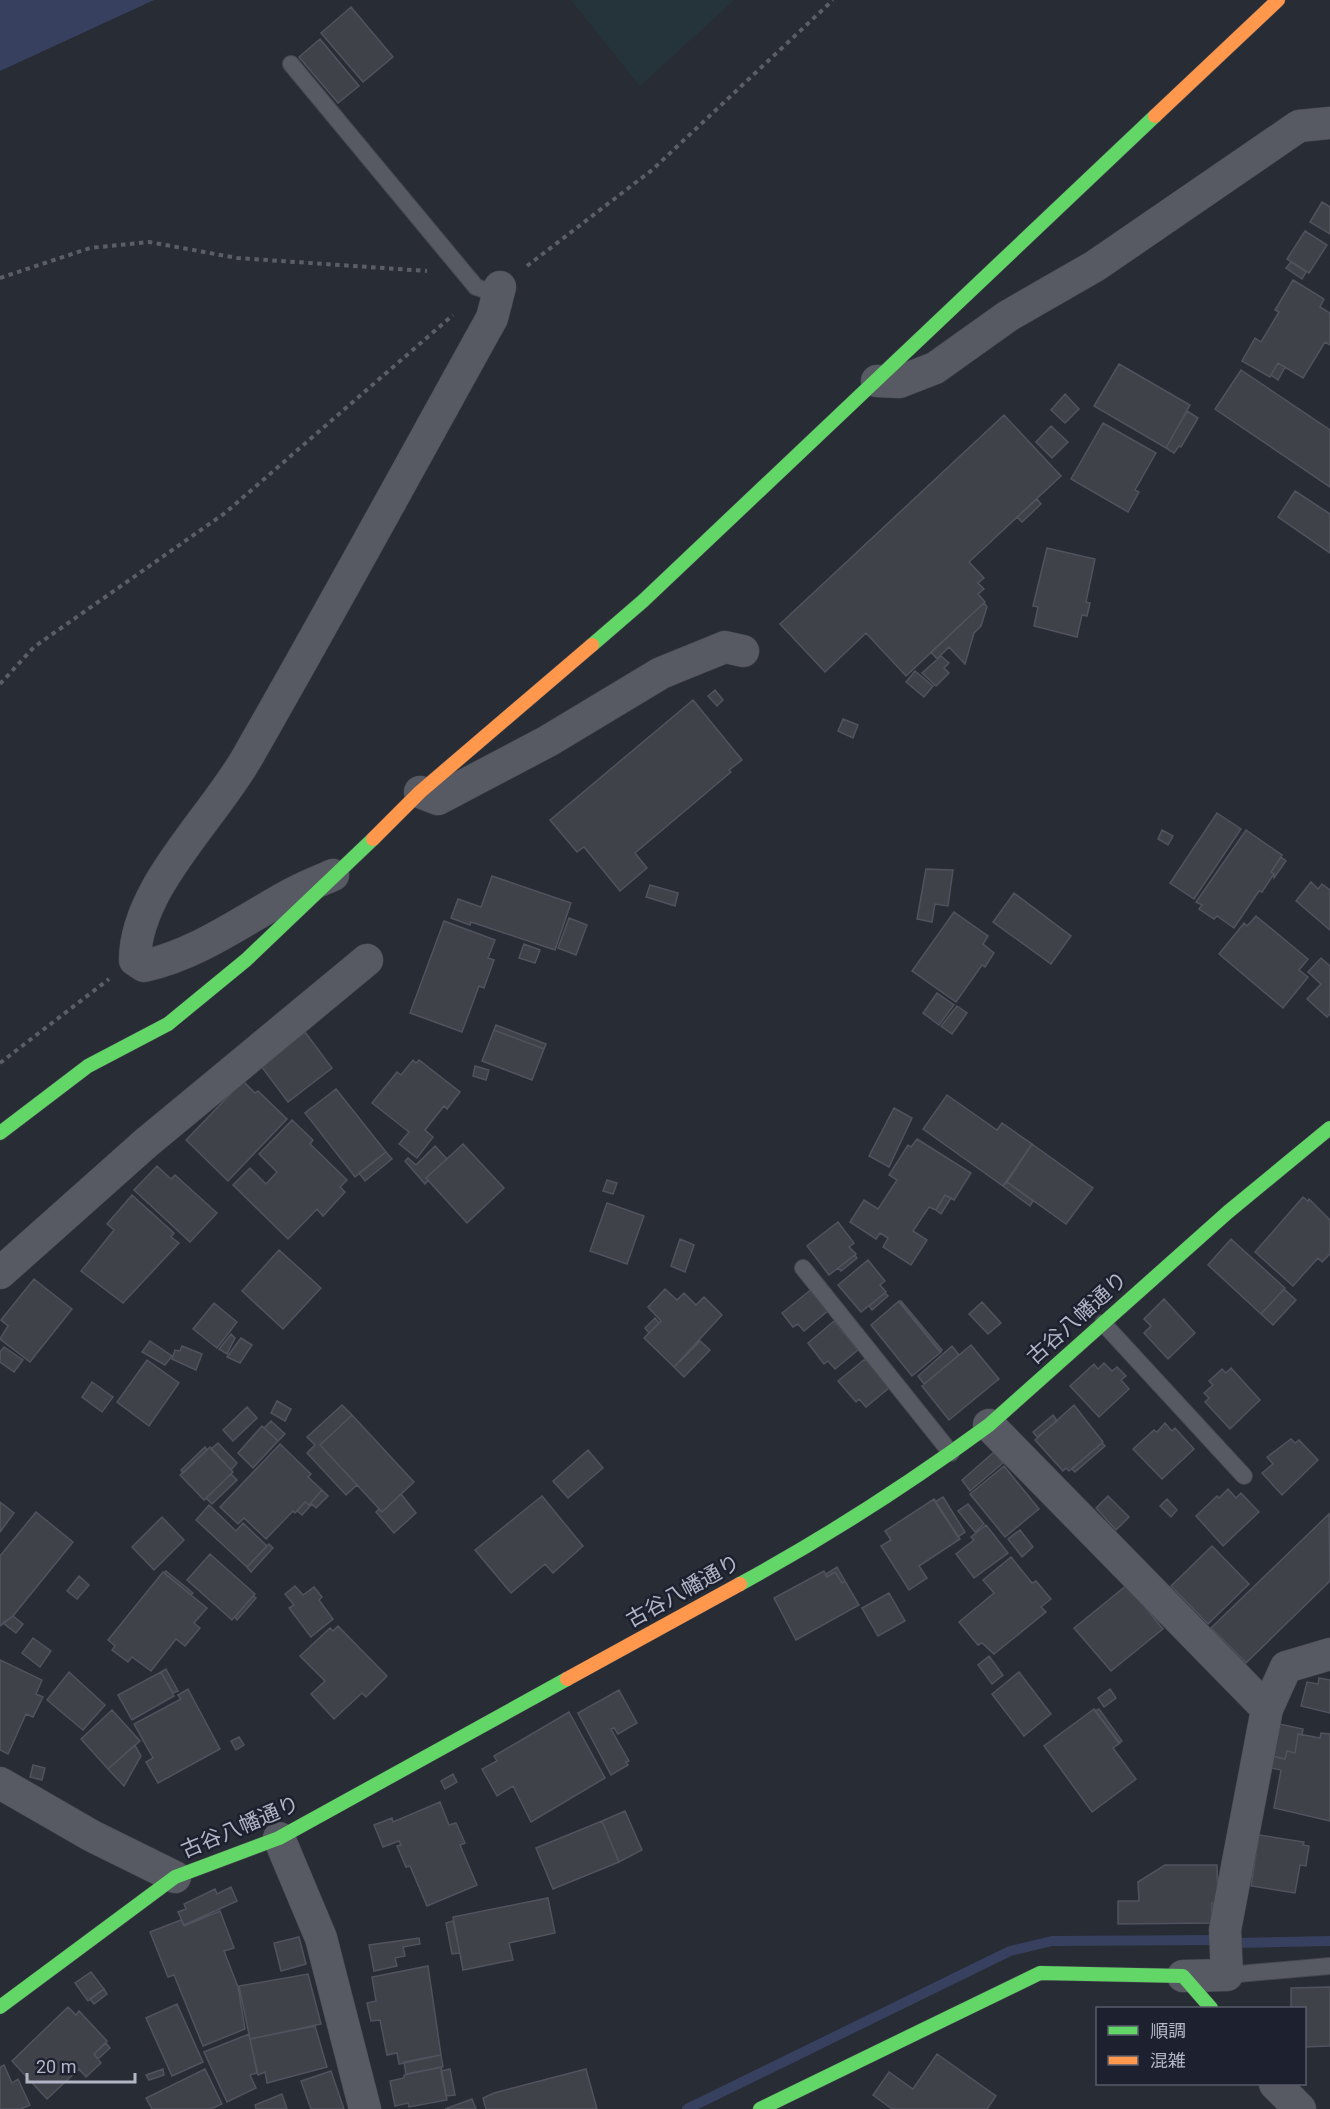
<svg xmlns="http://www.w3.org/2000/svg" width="1330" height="2109" viewBox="0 0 1330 2109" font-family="Roboto,'Noto Sans JP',sans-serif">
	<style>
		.green { fill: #25343a }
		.water { fill: #37415f }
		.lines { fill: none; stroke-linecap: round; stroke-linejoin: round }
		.stream { stroke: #37415f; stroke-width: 10 }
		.building { fill: #40424a; stroke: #50535d; stroke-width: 1.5 }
		.lane-casing { stroke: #44474e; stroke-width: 18 }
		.street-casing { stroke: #44474e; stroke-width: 33 }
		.fast-casing { stroke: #44474e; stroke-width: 15 }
		.slow-casing { stroke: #44474e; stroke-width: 15 }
		.path { stroke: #5b5e66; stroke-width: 4; stroke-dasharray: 4.5 4.5; stroke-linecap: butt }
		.lane { stroke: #575a63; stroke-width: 16 }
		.street { stroke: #575a63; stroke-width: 32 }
		.fast { stroke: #63d668; stroke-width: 14 }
		.slow { stroke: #ff974d; stroke-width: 14 }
		.labels { text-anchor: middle; stroke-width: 5; stroke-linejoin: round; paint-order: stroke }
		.street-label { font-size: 21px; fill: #b2b6c6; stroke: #1c202f }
	</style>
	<rect width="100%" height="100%" fill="#282c35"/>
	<path class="green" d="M571,0H734L640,86Z"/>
	<path class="water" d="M0,0H154L0,71Z"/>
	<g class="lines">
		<path class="stream" d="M1235,1943L1330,1941
			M687,2109L1010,1951L1052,1941L1214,1940"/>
	</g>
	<path class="building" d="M351,7L393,57L363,82L321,33Z
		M320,39L359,86L338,103L299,57Z
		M1322,202L1330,207V234L1310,222Z
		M1305,231L1327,245L1309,273L1287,259Z
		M1291,262L1306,272L1302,279L1286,268Z
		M1293,280L1324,299L1320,307L1330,313V345L1325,342L1303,378L1278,363L1270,377L1242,361L1255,338L1261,342L1279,312L1275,310Z
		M1278,363L1285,367L1278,380L1271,375Z
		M1119,364L1190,405L1166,448L1094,406Z
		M1241,370L1330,430V487L1215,409Z
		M1065,394L1079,409L1065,423L1051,410Z
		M1187,411L1198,418L1181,447L1179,446L1174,453L1166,448Z
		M1004,415L1061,476L969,562L984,578L978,583L984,589L978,594L985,602L906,676L866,633L825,672L780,624Z
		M1103,423L1156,453L1135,490L1139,492L1128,512L1071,479Z
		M1051,426L1068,442L1052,458L1036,442Z
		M1295,491L1330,514V553L1278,517Z
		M1037,499L1041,504L1022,522L1017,517Z
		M1047,548L1095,559L1086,602L1090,603L1087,616L1082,615L1077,637L1034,626L1038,607L1033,606Z
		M984,603L987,607L981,626L974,633L965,664L949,647L937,659L931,652Z
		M941,656L949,663L944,668L949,673L936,686L922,673Z
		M915,671L933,686L924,697L906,682Z
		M715,690L723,700L717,706L708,696Z
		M693,700L742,760L729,770L731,772L635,853L647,868L620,891L584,847L577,852L550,820Z
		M843,719L858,725L853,738L838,731Z
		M1217,813L1241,829L1194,899L1170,883Z
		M1162,830L1173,836L1168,845L1158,839Z
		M1246,830L1282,855L1271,872L1274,874L1262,892L1259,891L1234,928L1217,916L1214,919L1199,909L1202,905L1196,902Z
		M1281,857L1286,861L1274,878V874L1271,872Z
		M926,869L953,870L948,906L935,904L932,922L917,919Z
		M492,876L571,903L555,950L471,922L470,925L451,918L458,899L481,907Z
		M1311,882L1318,889L1322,884L1330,890V930L1296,901Z
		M650,885L678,893L675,906L646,897Z
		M1014,893L1071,936L1051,964L993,922Z
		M954,912L988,936L983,944L994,953L985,967L982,965L956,1002L912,971Z
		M1256,916L1308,959L1299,970L1308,977L1283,1008L1219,954L1244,923L1247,926Z
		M569,918L587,925L576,955L558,948Z
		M444,921L495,940L488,958L494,960L484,988L479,986L462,1032L410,1013Z
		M524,944L540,950L535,963L519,958Z
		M1321,958L1330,966V1014L1327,1017L1307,999L1321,984L1308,972Z
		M937,993L954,1005L939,1025L923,1013Z
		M957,1006L967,1013L952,1034L941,1026Z
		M496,1025L546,1044L544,1049L494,1030Z
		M494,1030L544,1049L532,1080L482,1061Z
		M305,1032L332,1068L288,1102L261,1066Z
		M413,1060L416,1063L419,1060L460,1092L447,1109L444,1106L425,1130L433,1137L417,1158L399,1144L409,1132L372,1103L397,1072L401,1075Z
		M475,1066L489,1070L486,1080L473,1076Z
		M243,1081L255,1093L258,1091L287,1119L228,1181L186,1140Z
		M336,1089L386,1152L355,1177L305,1113Z
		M947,1095L997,1130L1002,1123L1032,1144L1003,1186L923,1129Z
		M894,1108L912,1118L889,1167L869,1156Z
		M292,1120L313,1140L310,1144L347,1180L340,1187L345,1192L323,1216L317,1209L288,1239L233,1185L250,1168L266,1184L277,1172L259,1154Z
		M917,1139L971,1173L954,1200L945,1195L936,1210L929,1207L913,1231L927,1240L911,1265L883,1247L888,1238L880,1233L876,1239L850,1222L864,1200L878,1209L897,1180L889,1175L908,1145L911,1147Z
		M463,1144L504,1188L467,1223L426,1178Z
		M1032,1144L1093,1188L1066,1224L1007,1182Z
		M435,1146L447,1159L426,1178L428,1180L425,1184L405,1161L408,1158L416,1165Z
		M386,1152L392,1159L365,1181L359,1173Z
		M157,1166L171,1179L175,1175L217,1213L190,1242L134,1190Z
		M607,1180L617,1183L613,1194L603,1191Z
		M1007,1182L1033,1201L1030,1206L1003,1186Z
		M132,1195L174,1233L171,1237L179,1243L123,1303L81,1271L114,1230L107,1224Z
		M945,1195L951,1198L941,1214L936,1210Z
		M1303,1197L1308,1201L1309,1199L1330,1220V1254L1322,1262L1318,1258L1293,1286L1255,1252Z
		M607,1203L644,1216L627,1264L590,1251Z
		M838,1222L854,1243L849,1247L856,1254L829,1275L807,1246Z
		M680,1239L694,1245L685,1272L671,1266Z
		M1231,1239L1285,1288L1261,1314L1208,1265Z
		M279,1250L321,1288L283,1329L242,1291Z
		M855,1255L857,1258L841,1271L838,1268Z
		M868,1260L885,1281L880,1285L886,1292L861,1312L838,1285Z
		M34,1279L72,1309L30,1362L0,1339L8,1326L1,1320Z
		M813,1288L829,1310L804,1331L798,1324L793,1327L782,1313Z
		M665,1289L677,1300L684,1293L696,1305L704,1297L722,1315L674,1367L644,1338L661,1321L648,1307Z
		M1284,1289L1296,1300L1273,1325L1261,1314Z
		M885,1293L888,1296L872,1310L869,1306Z
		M1164,1299L1195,1333L1168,1359L1144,1333L1151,1326L1144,1319Z
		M899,1301L941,1352L912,1376L871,1325Z
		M901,1301L942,1350L940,1352L899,1302Z
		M982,1302L1001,1323L988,1334L969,1314Z
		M214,1303L237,1322L217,1348L193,1329Z
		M655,1318L659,1323L649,1333L645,1328Z
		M834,1321L858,1350L835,1369L828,1361L824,1364L808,1343Z
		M231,1334L235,1338L227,1354L219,1349Z
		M241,1338L252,1345L240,1363L227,1357Z
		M150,1341L172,1356L165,1365L142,1352Z
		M700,1341L710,1350L684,1377L674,1367Z
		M971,1345L999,1379L949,1420L922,1386Z
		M182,1346L202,1354L196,1370L172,1359L175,1350L180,1351Z
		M952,1346L959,1355L924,1384L918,1376Z
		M4,1347L23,1360L14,1372L0,1362V1352Z
		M865,1359L889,1388L866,1407L859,1399L856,1402L838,1381Z
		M147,1360L179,1383L149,1426L117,1402Z
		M1104,1363L1112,1371L1117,1367L1126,1376L1121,1380L1129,1389L1099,1417L1070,1386L1094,1364L1098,1369Z
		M1231,1368L1260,1400L1230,1429L1205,1402L1209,1398L1204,1393L1213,1385L1209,1381L1222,1369L1226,1373Z
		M92,1382L113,1397L102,1412L82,1397Z
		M277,1401L291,1409L285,1421L271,1413Z
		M342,1405L352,1415L320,1445L357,1485L346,1495L307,1453L315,1445L307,1437Z
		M1074,1405L1103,1442L1069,1471L1066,1468L1063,1471L1035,1440Z
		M247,1407L257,1418L233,1441L223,1430Z
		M352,1415L414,1482L382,1512L320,1445Z
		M1053,1415L1057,1421L1037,1437L1033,1432Z
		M271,1421L285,1434L278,1441L264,1428Z
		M1165,1423L1172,1431L1175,1428L1194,1449L1162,1479L1133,1449L1154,1430L1157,1432Z
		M262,1426L278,1441L253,1468L238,1453Z
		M1291,1439L1295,1443L1299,1440L1318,1460L1282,1495L1262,1473L1273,1464L1267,1457Z
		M218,1443L237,1463L231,1470L211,1449Z
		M1102,1443L1105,1446L1075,1472L1072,1469Z
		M280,1444L311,1474L308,1477L322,1490L309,1505L305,1502L295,1513L293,1511L266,1539L244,1518L238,1524L220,1507Z
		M205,1447L207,1450L183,1473L181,1470Z
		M210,1447L233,1472L204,1500L180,1475Z
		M588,1450L603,1468L568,1498L553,1481Z
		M994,1452L1003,1463L970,1491L962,1480Z
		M1004,1466L1039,1509L1005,1537L970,1494Z
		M231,1474L237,1480L212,1504L206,1498Z
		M1228,1489L1236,1498L1241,1493L1259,1512L1223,1546L1196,1516L1217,1496L1219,1498Z
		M322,1490L328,1496L316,1508L312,1504L302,1515L297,1511L305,1502L309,1505Z
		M401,1494L416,1513L394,1533L376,1512L379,1509L382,1512Z
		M542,1496L583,1546L553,1573L545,1564L511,1593L475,1550Z
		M1108,1496L1129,1517L1116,1530L1096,1508Z
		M943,1497L965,1532L958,1537L935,1502Z
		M934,1499L960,1539L919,1566L927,1578L909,1590L881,1546L891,1540L885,1531Z
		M1167,1499L1177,1510L1171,1517L1160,1506Z
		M0,1502L14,1513L0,1532Z
		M968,1504L984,1524L975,1532L958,1511Z
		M209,1505L236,1531L243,1523L267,1546L247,1567L196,1520Z
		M36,1512L73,1542L13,1616L0,1626V1556Z
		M1329,1514L1330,1581L1246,1663L1211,1628Z
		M162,1517L184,1540L154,1570L132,1547Z
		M986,1525L1008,1553L974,1578L956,1554L974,1540L971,1537Z
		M1020,1530L1033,1547L1022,1557L1008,1539Z
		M269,1544L273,1548L251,1572L247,1567Z
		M1212,1546L1249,1584L1208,1624L1171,1586Z
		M210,1554L255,1594L232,1620L187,1580Z
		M1011,1557L1032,1583L1036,1581L1051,1599L1041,1607L1046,1612L994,1654L982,1643L978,1645L959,1622L994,1593L983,1580Z
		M837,1567L845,1581L842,1583L835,1572L827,1577L826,1574Z
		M166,1571L193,1593L191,1595L164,1573Z
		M824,1571L827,1577L835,1572L842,1583L845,1581L859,1605L796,1640L774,1598Z
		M163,1572L207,1608L194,1623L200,1628L185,1646L176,1639L151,1671L132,1657L128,1662L112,1650L115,1646L108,1640Z
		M79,1576L89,1585L77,1599L67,1591Z
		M1127,1585L1163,1629L1111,1671L1074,1628Z
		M295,1586L303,1595L314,1587L322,1597L319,1600L333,1619L311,1637L289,1608L294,1605L285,1594Z
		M889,1593L905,1621L878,1636L862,1608Z
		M253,1596L256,1598L237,1620L235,1617Z
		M13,1616L23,1624L16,1633L3,1623Z
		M338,1626L387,1676L366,1697L362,1693L334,1719L311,1694L325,1681L300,1656L330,1628L333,1631Z
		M33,1638L51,1651L40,1667L22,1653Z
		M989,1656L1003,1675L992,1684L978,1665Z
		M0,1660L42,1680L36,1694L43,1697L33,1717L26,1714L8,1754L0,1750Z
		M166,1669L178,1691L173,1693L161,1672Z
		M69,1672L105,1705L83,1730L47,1700Z
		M161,1672L174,1696L132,1720L118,1695Z
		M1019,1672L1051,1714L1024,1736L992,1694Z
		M1319,1678L1330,1680V1713L1301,1706L1307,1682L1318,1684Z
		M188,1689L220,1749L158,1783L146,1762L153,1758L134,1724L181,1699L178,1695Z
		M1110,1689L1116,1698L1104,1707L1098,1698Z
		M619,1690L637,1723L618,1734L614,1728L611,1729L629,1761L626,1762L628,1765L611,1775L578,1713Z
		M1094,1709L1120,1743L1113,1748L1136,1779L1092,1812L1044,1746Z
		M1099,1709L1122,1741L1119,1743L1095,1711Z
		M112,1710L140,1741L108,1769L81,1739Z
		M569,1712L605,1778L531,1822L513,1786L497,1796L482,1769L497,1761L494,1756Z
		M1279,1724L1303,1729L1302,1735L1298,1734L1295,1753L1287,1751L1285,1759L1272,1756Z
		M1321,1733L1330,1734V1821L1274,1808L1281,1770L1271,1768L1272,1756L1285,1759L1287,1751L1295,1753L1298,1734L1320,1738Z
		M239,1737L244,1745L236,1750L231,1741Z
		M135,1745L141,1756L124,1786L108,1769Z
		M33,1765L45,1768L42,1780L30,1777Z
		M453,1774L457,1782L445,1789L441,1781Z
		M440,1802L449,1825L456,1823L465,1843L460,1845L477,1885L427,1906L410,1866L406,1867L397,1846L401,1845L399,1841L383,1847L374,1825L392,1818L393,1822Z
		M625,1811L642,1850L619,1862L602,1821Z
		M602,1821L619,1862L553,1889L536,1848Z
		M1259,1835L1304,1842L1303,1845L1309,1846L1306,1866L1300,1865L1295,1893L1251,1886Z
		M1165,1865H1217L1218,1903H1212V1923L1118,1924V1901H1139L1138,1882Z
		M231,1887L237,1901L184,1925L178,1912L186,1909L184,1904L215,1889L217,1894Z
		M548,1898L555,1933L509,1943L513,1960L463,1970L453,1917Z
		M220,1911L234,1948L224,1951L238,1987L245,2029L203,2046L174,1975L168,1977L150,1932L181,1920L184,1926Z
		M453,1921L460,1953L452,1954L446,1923Z
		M299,1937L306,1964L281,1971L274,1943Z
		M419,1938L420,1944L403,1947L405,1956L395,1958L397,1966L374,1971L369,1945Z
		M428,1966L441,2055L399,2064L397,2053L387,2055L380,2020L371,2021L367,2003L376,2001L372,1977Z
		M91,1972L104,1989L88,2001L75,1983Z
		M308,1974L321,2024L250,2039L239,1986Z
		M1330,1987V2046L1304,2047V2008H1291V1988Z
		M104,1989L107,1994L94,2004L90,1999Z
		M177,2004L203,2062L172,2076L146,2018Z
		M68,2007L76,2015L79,2011L107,2041L94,2054L101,2063L86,2077L79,2069L47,2099L12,2061Z
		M315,2026L327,2067L267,2083L265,2072L258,2075L250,2039Z
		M249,2034L257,2073L250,2075L256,2088L227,2102L204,2052Z
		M106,2043L110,2048L98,2059L94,2054Z
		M937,2054L996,2096L987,2109H892L873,2095L889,2072L913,2089Z
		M441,2055L443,2067L406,2074L404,2062Z
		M4,2065L12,2083L18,2079L30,2105L21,2109H0V2067Z
		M441,2067L447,2100L409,2107L408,2103L395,2106L390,2081L404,2078V2075Z
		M163,2069L164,2075L149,2080L146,2075Z
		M205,2069L222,2104L211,2109H152L146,2098Z
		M450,2069L455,2095L446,2096L441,2071Z
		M586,2069L597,2109H486L483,2098L494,2093Z
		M331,2071L344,2109H311L301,2081Z
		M282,2094L287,2109H256L255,2105Z
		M472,2099L476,2109H445Z"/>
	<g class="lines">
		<defs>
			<path id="lane" d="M291,64L476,287L488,291L500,287
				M803,1268L951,1453
				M1103,1323L1244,1476
				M1227,1975L1330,1966"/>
			<path id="street" d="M877,381L899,382L935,368L1008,316L1095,266L1299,126L1330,123
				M420,792L438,799L548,741L661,673L725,647L743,651
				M333,875C317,882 301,888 286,897C239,923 197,954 144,966L135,960C135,888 214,817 248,756C331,611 411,464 492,318L500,287
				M0,1273L146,1143L367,960
				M989,1425L1267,1709
				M0,1783L92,1836L175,1877
				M279,1838L321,1938L365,2109
				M1183,1976L1227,1975L1225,1930L1267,1709L1286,1667L1330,1654
				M1275,2084L1300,2109"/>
			<path id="fast" d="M592,645L643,601L1155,116
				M0,1133L88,1066L168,1024L246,960L373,839
				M740,1584C826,1537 910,1483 989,1425L1228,1212L1330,1128
				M0,2007L175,1877L279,1838L567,1679
				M760,2109L1040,1973L1183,1976L1211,2008"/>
			<path id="slow" d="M1155,116L1278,0
				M373,839L420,792L592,645
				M567,1679L740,1584"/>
		</defs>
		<use href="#lane" class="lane-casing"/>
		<use href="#street" class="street-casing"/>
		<use href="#fast" class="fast-casing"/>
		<use href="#slow" class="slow-casing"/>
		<path class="path" d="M527,266L652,170L833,0
			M0,278L90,248L149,242L237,258L427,271
			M0,684L34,647L225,513L453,315
			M0,1063L109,979"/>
		<use href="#lane" class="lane"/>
		<use href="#street" class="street"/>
		<use href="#fast" class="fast"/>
		<use href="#slow" class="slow"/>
	</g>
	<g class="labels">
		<g class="street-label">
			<text transform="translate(1077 1318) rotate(-42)" y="7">古谷八幡通り</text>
			<text transform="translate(683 1591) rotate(-29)" y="7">古谷八幡通り</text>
			<text transform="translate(240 1827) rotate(-23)" y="7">古谷八幡通り</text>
		</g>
	</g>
	<rect x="1096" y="2007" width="210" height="78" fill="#1c202f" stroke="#585c6b" stroke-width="1.5"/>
	<rect x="1108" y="2026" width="30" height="9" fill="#63d668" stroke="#585c6b" stroke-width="1.5"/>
	<text x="1150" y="2037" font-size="18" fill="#b2b6c6">順調</text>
	<rect x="1108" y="2056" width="30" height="9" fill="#ff974d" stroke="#585c6b" stroke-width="1.5"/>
	<text x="1150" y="2067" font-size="18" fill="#b2b6c6">混雑</text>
	<path d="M27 2073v9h108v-9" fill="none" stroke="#b2b6c6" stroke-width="3"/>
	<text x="36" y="2073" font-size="18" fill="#b2b6c6" stroke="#1c202f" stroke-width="4.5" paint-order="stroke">20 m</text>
</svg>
